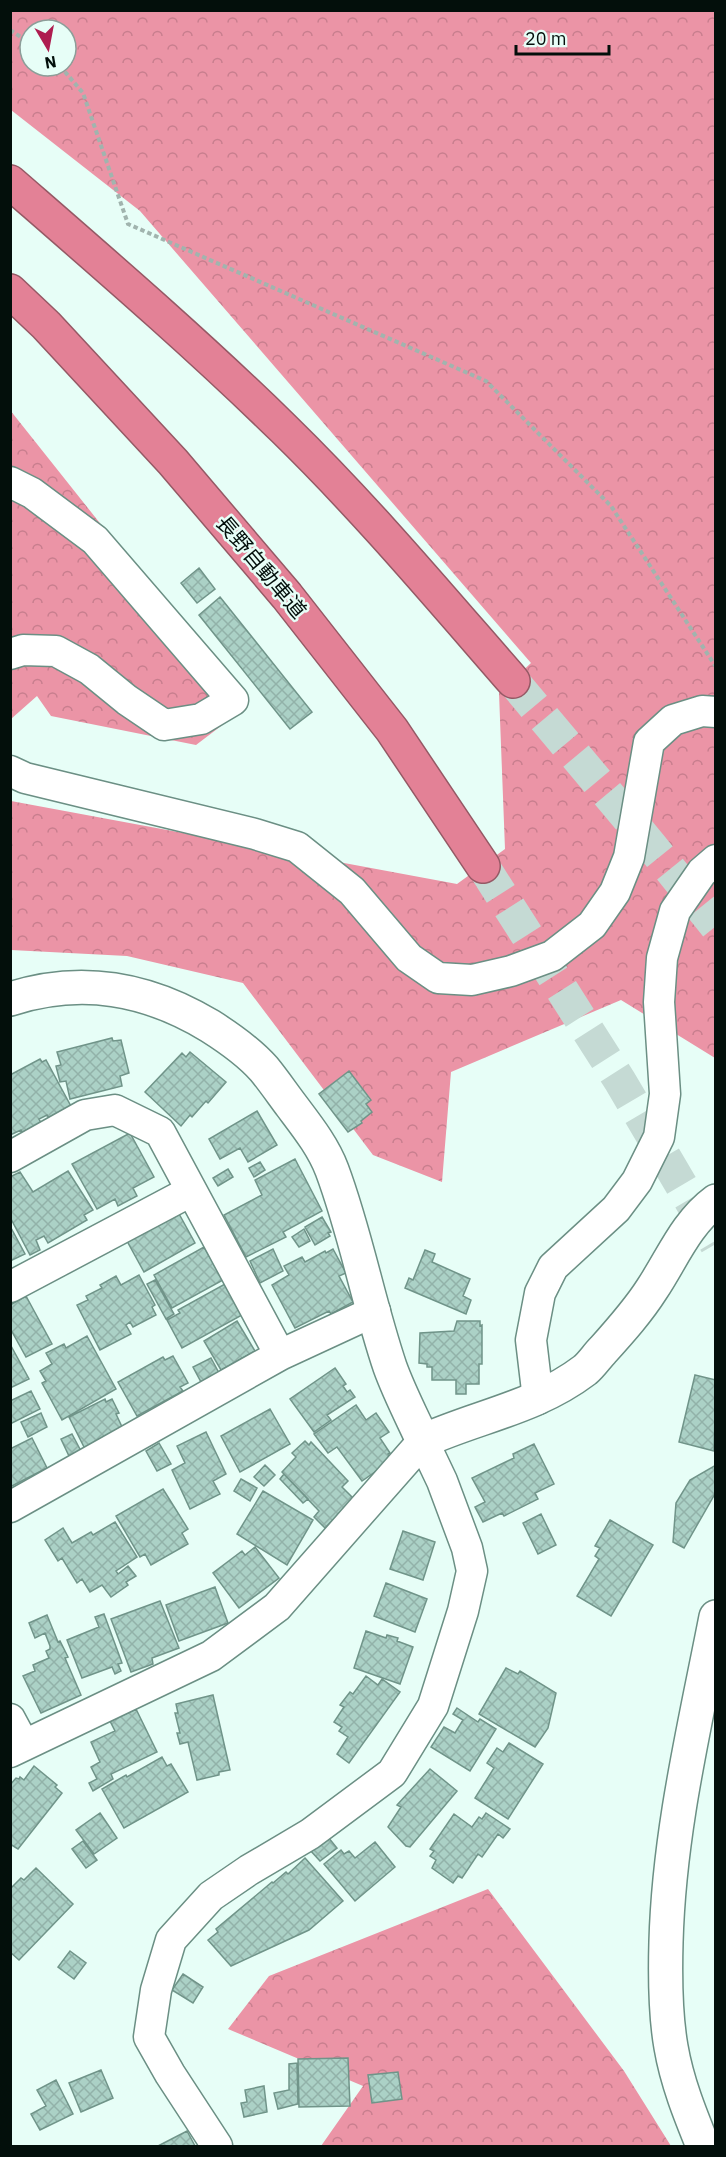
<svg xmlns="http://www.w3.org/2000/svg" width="726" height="2157" viewBox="0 0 726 2157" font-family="'IBM Plex Sans','Noto Sans JP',sans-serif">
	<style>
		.forest { fill: url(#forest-crowns); fill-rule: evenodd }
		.building { fill: url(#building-cross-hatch); stroke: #709489; stroke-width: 1.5 }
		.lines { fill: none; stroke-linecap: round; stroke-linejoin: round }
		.motorway-tunnel { stroke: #c5dad4; stroke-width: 33; stroke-dasharray: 33 16; stroke-linecap: butt }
		.minor-casing { stroke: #6b8f84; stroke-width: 33 }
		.tertiary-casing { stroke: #6b8f84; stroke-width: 36 }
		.motorway-casing { stroke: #955965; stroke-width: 36 }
		.path { stroke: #a1b4ae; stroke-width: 4; stroke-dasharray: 4.5 3; stroke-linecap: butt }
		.minor { stroke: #fff; stroke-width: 30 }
		.tertiary { stroke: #fff; stroke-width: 33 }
		.motorway { stroke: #e38196; stroke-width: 33 }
		.labels { text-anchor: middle; stroke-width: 5; stroke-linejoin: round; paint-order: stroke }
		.street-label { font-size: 21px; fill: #030f0b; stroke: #e7fef7 }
	</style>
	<defs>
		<pattern id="forest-crowns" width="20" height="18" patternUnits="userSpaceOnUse" patternTransform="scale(1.5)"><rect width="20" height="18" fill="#eb94a6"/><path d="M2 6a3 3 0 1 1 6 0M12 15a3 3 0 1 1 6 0" fill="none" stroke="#c87e8e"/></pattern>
		<pattern id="building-cross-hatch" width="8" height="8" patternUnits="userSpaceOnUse" patternTransform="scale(1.5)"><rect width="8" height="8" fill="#abd1c6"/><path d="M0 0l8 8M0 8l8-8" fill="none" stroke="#92b2a9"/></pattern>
	</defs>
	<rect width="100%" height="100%" fill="#e7fef7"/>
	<path class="forest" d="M11,11H715V1058L621,1000L451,1072L442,1182L373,1155L243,983L127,956L11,950V801L457,884L505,849L499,693L531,663L140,211L11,110ZM30,30H66V66H30Z
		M10,410L246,707L196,745L51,716L37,696L11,719Z
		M488,1889L624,2071L671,2146H321L363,2086L228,2029L269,1976Z"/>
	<path class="building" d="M199,568L215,589L197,603L181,583Z
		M220,597L312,712L290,729L199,615Z
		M112,1038L113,1041L121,1040L129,1073L120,1076L122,1086L70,1099L66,1081L60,1082L56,1066L61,1065L57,1052Z
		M190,1052L226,1082L208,1103L206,1101L192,1117L190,1115L181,1126L145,1092L182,1053L186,1057Z
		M40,1059L42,1062L46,1060L73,1110L51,1122L47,1115L39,1119L41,1123L23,1134L21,1130L10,1135V1075Z
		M349,1071L371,1100L366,1104L372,1112L361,1121L362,1123L348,1132L319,1094Z
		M257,1111L277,1145L248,1162L240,1148L220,1159L209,1139Z
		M130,1133L154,1177L133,1188L137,1196L118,1206L115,1199L97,1209L72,1164Z
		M295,1159L322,1211L283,1232L286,1237L246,1257L224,1215L262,1195L255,1180Z
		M260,1162L265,1170L254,1177L249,1168Z
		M228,1169L233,1177L218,1186L213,1178Z
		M68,1171L93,1210L84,1215L87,1220L48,1243L44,1236L36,1240L40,1250L30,1255L10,1217V1177L20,1172L33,1192Z
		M178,1212L195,1243L144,1272L127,1241Z
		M322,1217L331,1232L328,1233L330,1236L315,1245L305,1227Z
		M10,1226L25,1254L10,1261Z
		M304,1229L310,1241L299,1247L292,1237Z
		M204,1247L223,1280L172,1308L154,1275Z
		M273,1249L283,1271L260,1283L250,1261Z
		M333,1249L346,1273L339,1276L353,1302L331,1314L329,1311L295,1328L272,1285L289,1275L284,1266L302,1257L305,1262L325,1251L326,1253Z
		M425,1250L435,1254L432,1262L470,1279L463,1296L471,1300L466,1314L405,1288L409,1278L413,1280Z
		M139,1275L155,1305L152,1307L156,1315L133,1327L130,1322L126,1325L131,1334L100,1350L77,1305L88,1300L86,1296L102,1288L100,1285L116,1276L121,1285Z
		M155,1280L174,1314L166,1319L147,1284Z
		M225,1284L242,1315L182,1348L167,1320L180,1313L178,1310Z
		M26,1296L52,1344L26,1357L10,1328V1305Z
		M237,1321L255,1351L221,1370L204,1341Z
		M457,1321H480V1326L482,1325V1364H479V1384H466V1394H456V1380H432V1367H427V1364L419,1363L420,1333L454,1331Z
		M87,1336L116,1389L62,1420L42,1383L46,1381L40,1371L52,1364L46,1353L64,1344L66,1348Z
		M10,1344L29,1379L10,1388Z
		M173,1356L188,1383L180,1387L183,1391L137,1416L118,1382L163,1357L165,1360Z
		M211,1358L219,1373L201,1382L193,1367Z
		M335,1368L346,1384L343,1386L347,1392L350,1390L355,1397L327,1415L331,1420L314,1432L290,1399Z
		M695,1375L716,1380L714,1451L679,1442Z
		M31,1391L40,1409L10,1424V1401Z
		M105,1399L106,1402L112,1399L119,1413L116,1414L123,1429L85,1449L69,1417Z
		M356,1405L366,1420L376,1413L389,1432L380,1438L390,1453L388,1454L392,1460L362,1481L337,1447L328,1453L314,1434Z
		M270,1409L290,1444L240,1472L221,1436Z
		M41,1413L47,1427L28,1437L21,1422Z
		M206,1432L226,1474L213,1481L220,1494L190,1509L172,1470L185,1463L177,1446Z
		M72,1434L81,1451L69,1456L61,1439Z
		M32,1438L47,1468L10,1487V1449Z
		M305,1441L309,1445L311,1442L348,1481L342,1487L354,1499L325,1528L314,1517L319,1511L282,1472L296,1457L292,1453Z
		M159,1443L171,1464L157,1471L146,1451Z
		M534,1444L554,1484L535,1493L538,1499L504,1516L502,1513L483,1522L475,1507L485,1502L472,1478L514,1458L513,1454Z
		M265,1465L275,1475L264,1486L254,1477Z
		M716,1465V1492L684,1548L673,1542L676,1503L690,1480Z
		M284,1474L308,1499L303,1503L280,1479Z
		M241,1479L257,1488L250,1501L234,1491Z
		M163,1489L188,1529L182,1533L188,1544L151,1565L145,1554L140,1557L116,1516Z
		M263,1491L313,1520L287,1565L237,1534Z
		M541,1514L556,1545L538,1554L523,1523Z
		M610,1520L653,1545L611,1616L577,1596L599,1559L595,1556L600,1548L595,1546Z
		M115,1522L137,1557L116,1571L118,1574L128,1566L136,1576L126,1582L128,1585L111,1597L102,1585L90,1592L82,1579L77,1583L62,1558L58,1561L45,1540L63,1528L72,1543L91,1532L93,1535Z
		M403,1531L435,1542L423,1580L390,1569Z
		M255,1547L279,1578L239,1608L213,1573L242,1551L245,1555Z
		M386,1583L427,1599L415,1632L374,1616Z
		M215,1587L228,1623L179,1641L166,1605Z
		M160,1601L179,1648L152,1658L153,1664L131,1672L111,1619Z
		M104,1614L122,1663L118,1664L121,1671L115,1674L112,1667L82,1678L67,1640L99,1627L95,1617Z
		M47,1615L58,1642L60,1641L68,1657L65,1658L81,1695L41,1713L23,1676L35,1671L33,1665L49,1658L46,1651L50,1649V1646L45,1633L35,1638L29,1623Z
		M366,1631L386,1638L387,1635L398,1638L397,1641L413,1647L400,1684L354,1668Z
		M506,1668L518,1674L520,1671L556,1693L548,1728L535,1747L479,1714Z
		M366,1676L378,1685L382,1679L400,1692L349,1763L337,1754L348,1737L339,1731L342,1727L334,1722L344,1707L340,1705L350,1692L353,1694Z
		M213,1695L230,1770L219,1772V1775L197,1780L188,1742L180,1744L177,1733H180L175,1713H178L176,1704Z
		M457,1708L478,1722L480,1719L496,1729L470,1771L431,1747L444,1727L455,1733L463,1720L453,1714Z
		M136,1709L157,1752L111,1774L113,1779L93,1791L89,1783L97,1779L91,1767L100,1762L91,1742L115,1731L110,1721Z
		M509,1743L543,1764L508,1819L475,1798L494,1768L487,1763L497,1748L503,1752Z
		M162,1757L167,1766L171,1764L188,1792L124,1828L102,1789L126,1775L127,1777Z
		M34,1766L57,1785L55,1787L62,1793L18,1849L10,1844V1785L16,1778L19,1779L20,1777L24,1780Z
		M430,1769L457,1791L410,1847L406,1846L388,1827L401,1807L397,1805Z
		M100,1813L117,1838L94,1854L76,1830Z
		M486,1813L510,1829L503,1838L498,1834L482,1857L478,1854L462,1878L458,1876L453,1883L432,1868L436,1860L430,1856L434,1851L430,1849L454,1814L472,1827L479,1817L482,1819Z
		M328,1837L337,1848L320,1861L310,1850Z
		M83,1841L97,1860L86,1868L72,1849Z
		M375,1842L395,1867L355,1901L324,1864L341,1850L344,1854L349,1851L355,1858Z
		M305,1858L343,1901L309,1930L231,1966L208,1940L218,1932L216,1929L272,1882L273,1883L286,1872L288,1874Z
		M36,1868L73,1904L19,1960L10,1952V1889L21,1878L24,1880Z
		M70,1951L86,1963L74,1979L58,1967Z
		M183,1974L203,1987L193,2003L172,1990Z
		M348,2058L350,2106L299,2107L298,2059Z
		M297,2063L298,2104L278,2109L274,2093L289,2090V2064Z
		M101,2070L113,2098L81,2112L69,2083Z
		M398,2072L402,2099L372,2103L368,2075Z
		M56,2080L73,2114L40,2130L31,2114L46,2106L37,2090Z
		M264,2086L267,2112L244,2117L241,2103L247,2102L245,2090Z
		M187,2131L195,2146H158Z"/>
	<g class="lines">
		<path class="motorway-tunnel" d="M513,681L648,842L716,926
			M483,866L620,1081L716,1244"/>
		<defs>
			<path id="minor" d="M10,482L32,493L95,540L233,700L201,719L164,725L127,700L89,669L56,651L23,650L10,654
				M10,771L25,778L255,834L297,847L352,891L409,958L438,978L472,980L511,971L552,956L592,925L615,892L629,857L649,742L673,720L702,711L716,712
				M10,1157L85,1115L115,1110L160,1132L280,1355
				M10,1287L191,1191
				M538,1399L531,1340L540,1293L553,1267L616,1209L637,1181L659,1137L665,1094L659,1002L662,958L675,911L702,872L716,860
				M10,1507L280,1355L375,1311
				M10,1719L24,1745
				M10,1752L211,1656L277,1607L423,1441L442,1481L467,1548L472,1571L463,1611L433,1706L392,1773L310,1834L249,1870L211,1896L171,1940L156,1990L149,2037L170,2074L217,2146"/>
			<path id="tertiary" d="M10,999C82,976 147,988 210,1026C229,1038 249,1052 264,1069C273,1080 282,1093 291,1105C306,1125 323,1146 332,1170C356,1234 368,1302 390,1367C399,1392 412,1417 423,1441C478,1416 535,1408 585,1370C592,1364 597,1356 603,1350C621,1330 638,1311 652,1289C672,1259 686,1223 716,1201
				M703,2146C690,2114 677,2082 671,2047C665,2013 665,1977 666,1942C669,1831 695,1725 716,1617"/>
			<path id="motorway" d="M10,182C103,263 196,343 284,429C365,508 438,595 513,681
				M10,291L46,325L173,462L287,596L392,730L483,866"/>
		</defs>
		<use href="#minor" class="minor-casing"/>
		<use href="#tertiary" class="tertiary-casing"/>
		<use href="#motorway" class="motorway-casing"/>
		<path class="path" d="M10,30L30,43
			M60,66L83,93L128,224L486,381L611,506L716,667"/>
		<use href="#minor" class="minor"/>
		<use href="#tertiary" class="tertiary"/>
		<use href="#motorway" class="motorway"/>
	</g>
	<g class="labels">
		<g class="street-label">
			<text transform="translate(261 567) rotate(50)" y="7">長野自動車道</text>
		</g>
	</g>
	<rect width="726" height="2157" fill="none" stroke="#030f0b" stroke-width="24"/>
	<g transform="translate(48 48) rotate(170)"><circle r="28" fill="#e7fef7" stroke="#8c9e99" stroke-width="1.5"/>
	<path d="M0-4.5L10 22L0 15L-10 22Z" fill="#ae1d50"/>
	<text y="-9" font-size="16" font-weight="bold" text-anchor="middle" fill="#030f0b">N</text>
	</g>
	<path d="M516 45v9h93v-9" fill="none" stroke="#030f0b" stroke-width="3"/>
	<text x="525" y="45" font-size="18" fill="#030f0b" stroke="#e7fef7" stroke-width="4.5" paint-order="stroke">20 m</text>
</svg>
